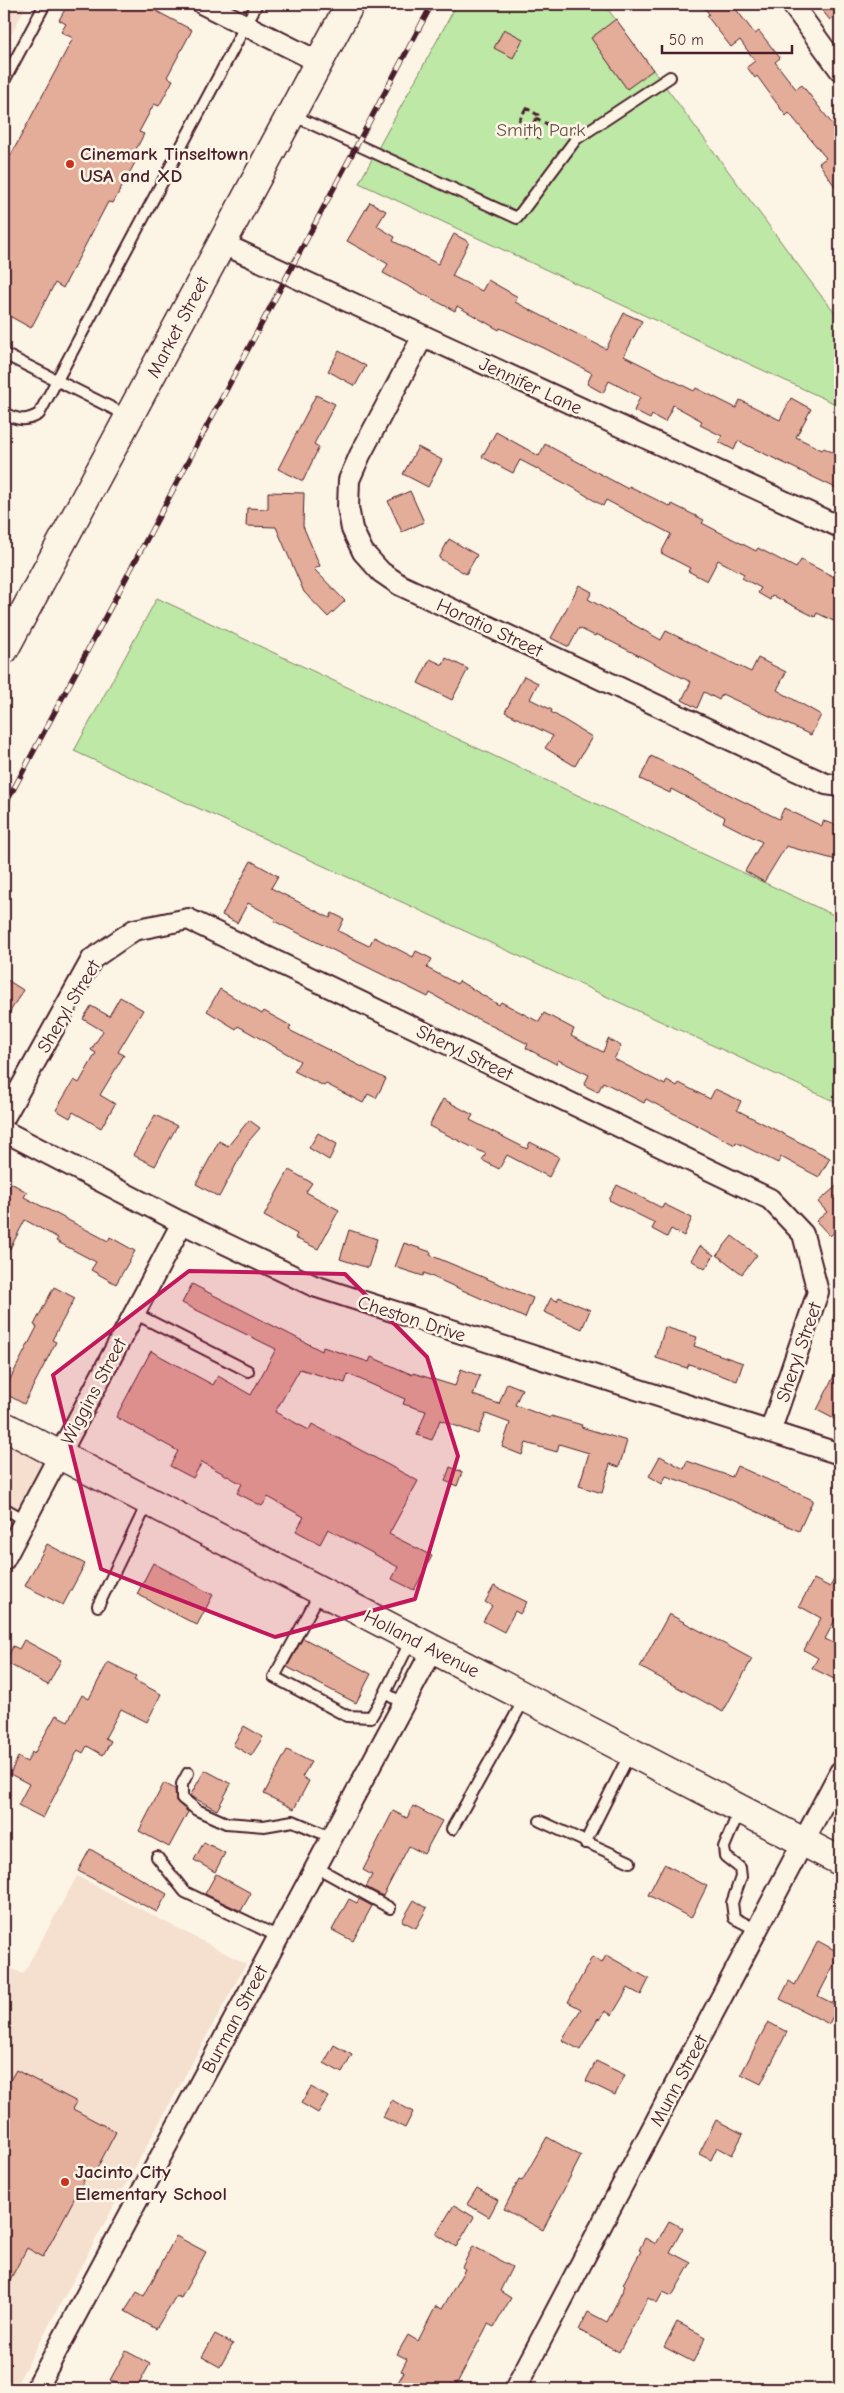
<svg xmlns="http://www.w3.org/2000/svg" width="844" height="2393" viewBox="0 0 844 2393" font-family="'Comic Neue',sans-serif">
	<style>
		.built { fill: #f5dfce }
		.green { fill: #bde8a5; stroke: #848468 }
		.building { fill: #e4ad9a; stroke: #4a1f2b }
		.lines { fill: none; stroke-linecap: round; stroke-linejoin: round }
		.lane-casing { stroke: #4a1f2b; stroke-width: 14 }
		.street-casing { stroke: #4a1f2b; stroke-width: 24 }
		.secondary-casing { stroke: #4a1f2b; stroke-width: 31 }
		.path { stroke: #4a1f2b; stroke-width: 3; stroke-dasharray: 5 4; stroke-linecap: butt }
		.lane { stroke: #fcf5e5; stroke-width: 10 }
		.street { stroke: #fcf5e5; stroke-width: 20 }
		.secondary { stroke: #fcf5e5; stroke-width: 28 }
		.rail-casing { stroke: #4a1f2b; stroke-width: 5.5 }
		.rail { stroke: #fcf5e5; stroke-width: 4; stroke-dasharray: 11; stroke-linecap: butt }
		.marked { fill: #c2185b; fill-opacity: 0.2; stroke: #c2185b; stroke-width: 4; stroke-linejoin: round }
		.poi-dot { fill: #c8321e; stroke: #fcf5e5; stroke-width: 2 }
		.labels { text-anchor: middle; stroke-width: 5; stroke-linejoin: round; paint-order: stroke }
		.park-label { font-size: 19px; fill: #67514a; stroke: #fcf5e5 }
		.poi-label { font-size: 19px; font-weight: bold; fill: #4a1f2b; stroke: #fcf5e5; text-anchor: start }
		.street-label { font-size: 19px; fill: #4a1f2b; stroke: #fcf5e5 }
	</style>
	<rect width="100%" height="100%" fill="#fcf5e5"/>
	<filter id="ink" filterUnits="userSpaceOnUse"><feTurbulence type="fractalNoise" baseFrequency=".02" numOctaves="2"/><feDisplacementMap in="SourceGraphic" scale="10" xChannelSelector="R" yChannelSelector="G"/><feConvolveMatrix kernelMatrix="1 2 1 2 8 2 1 2 1" color-interpolation-filters="sRGB"/></filter>
	<g filter="url(#ink)">
		<path class="built" d="M4,4H27L4,48Z
			M4,1441L45,1462L11,1527L4,1523Z
			M77,1876L246,1964L14,2389H4V1965L23,1974Z"/>
		<path class="green" d="M457,4H604L819,293L840,318V406L359,183Z
			M157,598L840,918V1104L74,751Z"/>
		<path class="building" d="M68,4H143L192,30L167,77L173,80L159,106L154,104L139,132L144,134L132,157L137,159L113,203L108,202L63,288L55,283L31,328L4,313V168L73,38L61,32L66,24L59,20Z
			M702,4H732L755,34L759,31L780,58L775,62L796,89L802,85L840,134V194L819,163L826,158L789,113L786,116L757,76L755,78L747,67L755,61L740,40L731,47L707,16L709,14Z
			M817,4H840V12L830,20Z
			M616,19L653,70L627,89L591,38Z
			M504,29L523,39L513,58L494,48Z
			M370,202L386,211L377,226L395,237L393,241L438,264L454,234L469,242L452,276L482,291L488,280L518,297L515,302L606,349L624,313L642,321L624,356L694,391L696,388L736,408L740,400L780,420L791,398L811,409L796,437L822,450L824,448L840,456V490L738,441L734,450L719,442L722,436L700,425L702,421L673,405L665,422L652,415L650,419L634,411L640,397L609,381L603,393L587,384L592,373L544,348L500,328L499,330L457,306L455,311L383,273L388,264L347,241Z
			M339,351L366,366L355,386L328,371Z
			M316,395L335,404L314,444L319,447L303,481L278,469Z
			M496,432L539,456L545,444L628,489L629,486L671,507L672,504L704,520L702,523L756,551L758,548L796,568L801,560L840,580V624L817,613L815,617L772,595L770,600L758,593L761,588L742,578L744,574L718,560L707,581L688,571L690,568L661,553L671,534L606,500L603,506L574,488L520,460L513,473L482,457Z
			M418,447L442,460L428,487L403,474Z
			M410,491L424,522L402,532L388,501Z
			M268,492L304,493L303,526L320,566L314,569L345,601L328,617L304,592L276,527L246,526L247,508L268,509Z
			M449,539L477,555L466,574L439,558Z
			M579,585L592,592L588,599L661,640L666,631L751,672L758,658L786,672L777,690L821,715L811,735L722,694L719,700L704,692L697,708L682,700L691,682L596,634L595,636L579,628L569,647L551,638Z
			M446,658L468,669L452,700L418,683L430,659L443,665Z
			M524,676L538,683L530,699L552,710L551,712L592,737L575,766L545,748L553,736L505,712Z
			M651,756L779,819L784,808L822,826L823,821L840,826V861L786,846L764,882L745,871L762,842L723,822L725,817L671,789L670,793L640,779Z
			M251,861L278,876L271,888L330,918L332,913L344,919L338,931L369,946L374,937L413,957L416,951L432,959L427,968L457,984L459,981L499,1005L501,1002L539,1022L544,1013L574,1029L571,1036L603,1052L608,1039L621,1046L614,1059L665,1085L667,1080L677,1086L679,1083L710,1099L715,1089L741,1101L737,1110L830,1158L819,1177L781,1157L778,1163L736,1142L735,1145L646,1099L644,1103L603,1082L598,1092L584,1085L589,1075L558,1060L556,1064L526,1048L528,1044L474,1017V1018L430,993L428,997L274,921L275,918L248,903L237,923L222,915Z
			M4,978L23,990L4,1022Z
			M220,989L262,1014L264,1011L291,1026L289,1030L386,1079L376,1098L368,1094L363,1103L326,1084L324,1086L294,1071L300,1061L238,1026L236,1029L207,1011Z
			M120,997L143,1010L118,1052L124,1055L100,1095L115,1104L101,1128L73,1112L70,1118L56,1110L74,1080L79,1083L96,1053L91,1050L103,1031L83,1019L91,1006L109,1016Z
			M443,1099L473,1115L470,1120L527,1149L530,1142L559,1157L549,1177L507,1155L499,1169L482,1160L486,1154L429,1126Z
			M155,1115L177,1126L155,1166L133,1155Z
			M249,1120L260,1128L248,1142L219,1197L196,1184L219,1141L228,1146Z
			M318,1133L337,1144L329,1160L309,1148Z
			M289,1170L312,1183L306,1192L339,1210L318,1249L295,1238L297,1234L264,1216Z
			M11,1183L27,1192L24,1197L108,1241L110,1237L135,1251L116,1284L91,1270L96,1262L56,1241L58,1238L25,1220L4,1260V1196Z
			M840,1183V1227L830,1236L816,1221L827,1212L818,1202Z
			M617,1185L662,1208L664,1204L692,1218L684,1236L671,1229L667,1237L652,1229L655,1223L609,1200Z
			M349,1230L377,1239L368,1268L340,1259Z
			M732,1236L757,1255L742,1274L717,1255Z
			M404,1243L431,1252L430,1255L533,1298L525,1318L424,1273L423,1276L395,1267Z
			M700,1246L714,1255L705,1269L691,1260Z
			M192,1284L322,1351L323,1347L369,1362L371,1357L413,1375V1373L455,1386L461,1369L480,1376L473,1395L499,1404L507,1383L522,1389L515,1405L550,1418L551,1416L582,1425L581,1427L627,1441L619,1467L610,1464L602,1493L579,1486L589,1453L559,1444L557,1452L526,1443L522,1455L502,1447L510,1423L486,1414L478,1434L440,1420L432,1440L417,1435L426,1411L403,1404L405,1399L348,1374L345,1383L300,1369L275,1412L309,1430L312,1424L418,1481L389,1534L432,1556L414,1590L392,1579L398,1567L328,1529L320,1544L296,1531L304,1517L268,1497L262,1506L237,1493L242,1484L202,1462L193,1478L170,1466L178,1451L116,1417L151,1351L213,1385L218,1376L251,1395L276,1349L182,1303Z
			M54,1287L75,1298L52,1340L56,1342L24,1404L4,1393V1391L37,1327L34,1325Z
			M559,1297L590,1310L582,1329L544,1312L551,1298L557,1301Z
			M665,1327L697,1337L694,1346L743,1363L737,1381L689,1364L687,1368L656,1358Z
			M840,1364V1422L817,1410Z
			M660,1456L684,1469L687,1461L732,1477L737,1466L813,1500L799,1531L716,1493L666,1476L662,1484L649,1476Z
			M450,1467L462,1472L457,1486L445,1481Z
			M47,1544L85,1564L63,1605L25,1586Z
			M153,1563L213,1595L197,1625L137,1594Z
			M840,1568V1610L825,1639L840,1646V1671L836,1680L812,1668L818,1658L804,1650L821,1618L799,1606L814,1579L830,1587Z
			M494,1586L527,1602L520,1614L515,1611L504,1632L483,1621L492,1606L485,1602Z
			M669,1614L752,1659L723,1712L640,1667Z
			M303,1638L371,1674L356,1703L287,1667Z
			M24,1640L61,1660L48,1685L5,1662L13,1646L19,1649Z
			M108,1662L136,1676L134,1680L161,1694L147,1722L121,1709L105,1738L111,1741L103,1755L87,1746L83,1753L78,1750L43,1818L18,1805L29,1784L10,1774L18,1757L27,1762L32,1752L34,1754L56,1715L68,1721L82,1695L89,1699Z
			M244,1726L263,1737L251,1756L233,1745Z
			M287,1750L311,1762L302,1777L309,1781L294,1809L264,1794Z
			M205,1770L231,1784L217,1810L190,1796Z
			M164,1783L175,1789L176,1801L188,1812L169,1847L139,1831Z
			M413,1806L442,1821L424,1854L409,1846L383,1896L366,1887L372,1875L363,1870L393,1811L407,1818Z
			M204,1842L225,1853L215,1872L194,1860Z
			M90,1849L167,1894L157,1912L78,1871Z
			M664,1864L707,1886L691,1918L648,1895Z
			M216,1874L251,1893L241,1911L205,1894Z
			M349,1899L357,1903L359,1899L372,1906L353,1941L332,1930Z
			M414,1900L427,1908L416,1928L402,1921Z
			M818,1941L840,1953L818,1996L838,2006L829,2024L780,1999L789,1981L795,1985Z
			M606,1955L649,1979L641,1995L628,1988L612,2015L605,2011L600,2020L598,2018L580,2050L562,2040L581,2009L568,2002L592,1957L602,1963Z
			M768,2022L787,2032L761,2084L741,2074Z
			M334,2045L352,2055L342,2073L324,2063Z
			M596,2061L625,2075L615,2095L586,2081Z
			M16,2070L77,2102L73,2109L116,2132L94,2174L89,2171L43,2257L27,2248L4,2291V2081L9,2082Z
			M311,2087L328,2097L318,2113L301,2103Z
			M392,2100L413,2112L405,2128L383,2117Z
			M716,2120L743,2134L732,2155L717,2147L711,2160L699,2154Z
			M547,2137L581,2156L543,2230L504,2209L519,2180L522,2181Z
			M477,2188L498,2200L489,2217L467,2204Z
			M454,2205L474,2217L456,2247L436,2234Z
			M669,2221L683,2228L670,2252L691,2263L672,2296L663,2292L657,2303L648,2298L619,2352L579,2330L588,2312L607,2322L625,2286L623,2284L641,2251L639,2250L645,2238L656,2244Z
			M176,2236L206,2252L181,2298L176,2296L156,2329L125,2311L137,2292L144,2296Z
			M473,2246L512,2267L500,2291L511,2298L494,2327L488,2324L454,2389H394L404,2372L401,2371L407,2359L397,2354L408,2335L418,2341L436,2306L442,2309L465,2269L462,2267Z
			M677,2322L706,2337L693,2362L664,2347Z
			M215,2334L233,2344L220,2367L202,2357Z
			M126,2351L150,2364L136,2389H127L110,2380Z"/>
		<g class="lines">
			<defs>
				<path id="lane" d="M4,81L45,4
					M292,115L517,218L576,139L670,77
					M4,354L128,416
					M4,413C17,420 26,422 39,414L257,4
					M134,1313L248,1371
					M4,1508L25,1520
					M320,1593L274,1677L347,1716L371,1717L385,1693L404,1704
					M98,1606L148,1502
					M385,1693L412,1638
					M188,1773L182,1784V1798L197,1810L226,1823L264,1826L293,1821L331,1837
					M740,1809L724,1847L725,1856L740,1868L741,1877L732,1903L734,1918L757,1930
					M540,1821L630,1862
					M452,1829L525,1698
					M585,1843L630,1753
					M157,1857L185,1892L279,1937
					M316,1867L390,1908"/>
				<path id="street" d="M203,4L319,62
					M792,4L840,70
					M221,243L840,527
					M423,336L360,455L349,480L348,507L352,529L363,552L381,572L400,585L795,770L826,784L840,786
					M4,1118L92,959L134,930L188,919L770,1199L803,1234L818,1292L770,1432
					M4,1131L182,1223L314,1286L840,1454
					M4,1560L182,1223
					M36,2389L433,1649
					M515,2389L840,1772"/>
				<path id="secondary" d="M4,650L350,4
					M4,1426L840,1861"/>
			</defs>
			<use href="#lane" class="lane-casing"/>
			<use href="#street" class="street-casing"/>
			<use href="#secondary" class="secondary-casing"/>
			<path class="path" d="M526,108L538,115L526,137L514,130Z
				M536,118L549,125
				M528,132L542,139"/>
			<use href="#lane" class="lane"/>
			<use href="#street" class="street"/>
			<use href="#secondary" class="secondary"/>
			<defs>
				<path id="rail" d="M4,807L432,4"/>
			</defs>
			<use href="#rail" class="rail-casing"/>
			<use href="#rail" class="rail"/>
		</g>
	</g>
	<path class="marked" d="M189,1271L345,1274L427,1357L458,1456L415,1599L275,1637L101,1569L53,1375Z"/>
	<g class="poi-dot">
		<circle cx="70" cy="164" r="5"/>
		<circle cx="65" cy="2182" r="5"/>
	</g>
	<g class="labels">
		<g class="park-label">
			<text x="541" y="136">Smith Park</text>
		</g>
		<g class="poi-label">
			<text x="80" y="160">Cinemark Tinseltown<tspan x="80" dy="22">USA and XD</tspan></text>
			<text x="75" y="2178">Jacinto City<tspan x="75" dy="22">Elementary School</tspan></text>
		</g>
		<g class="street-label">
			<text transform="translate(177 327) rotate(-62)" y="7">Market Street</text>
			<text transform="translate(531 385) rotate(25)" y="7">Jennifer Lane</text>
			<text transform="translate(490 627) rotate(25)" y="7">Horatio Street</text>
			<text transform="translate(68 1006) rotate(-59)" y="7">Sheryl Street</text>
			<text transform="translate(465 1052) rotate(26)" y="7">Sheryl Street</text>
			<text transform="translate(412 1318) rotate(18)" y="7">Cheston Drive</text>
			<text transform="translate(798 1352) rotate(-71)" y="7">Sheryl Street</text>
			<text transform="translate(93 1391) rotate(-62)" y="7">Wiggins Street</text>
			<text transform="translate(422 1643) rotate(27)" y="7">Holland Avenue</text>
			<text transform="translate(234 2019) rotate(-62)" y="7">Burman Street</text>
			<text transform="translate(678 2080) rotate(-62)" y="7">Munn Street</text>
		</g>
	</g>
	<rect width="844" height="2393" fill="none" stroke="#fcf5e5" stroke-width="20"/>
	<rect x="10" y="10" width="824" height="2373" fill="none" stroke="#4a1f2b" stroke-width="2" filter="url(#ink)"/>
	<path d="M662 45v8h130v-8" fill="none" stroke="#4a1f2b" stroke-width="2.5"/>
	<text x="669" y="45" font-size="15" fill="#4a1f2b" stroke="#fcf5e5" stroke-width="4" paint-order="stroke">50 m</text>
</svg>
